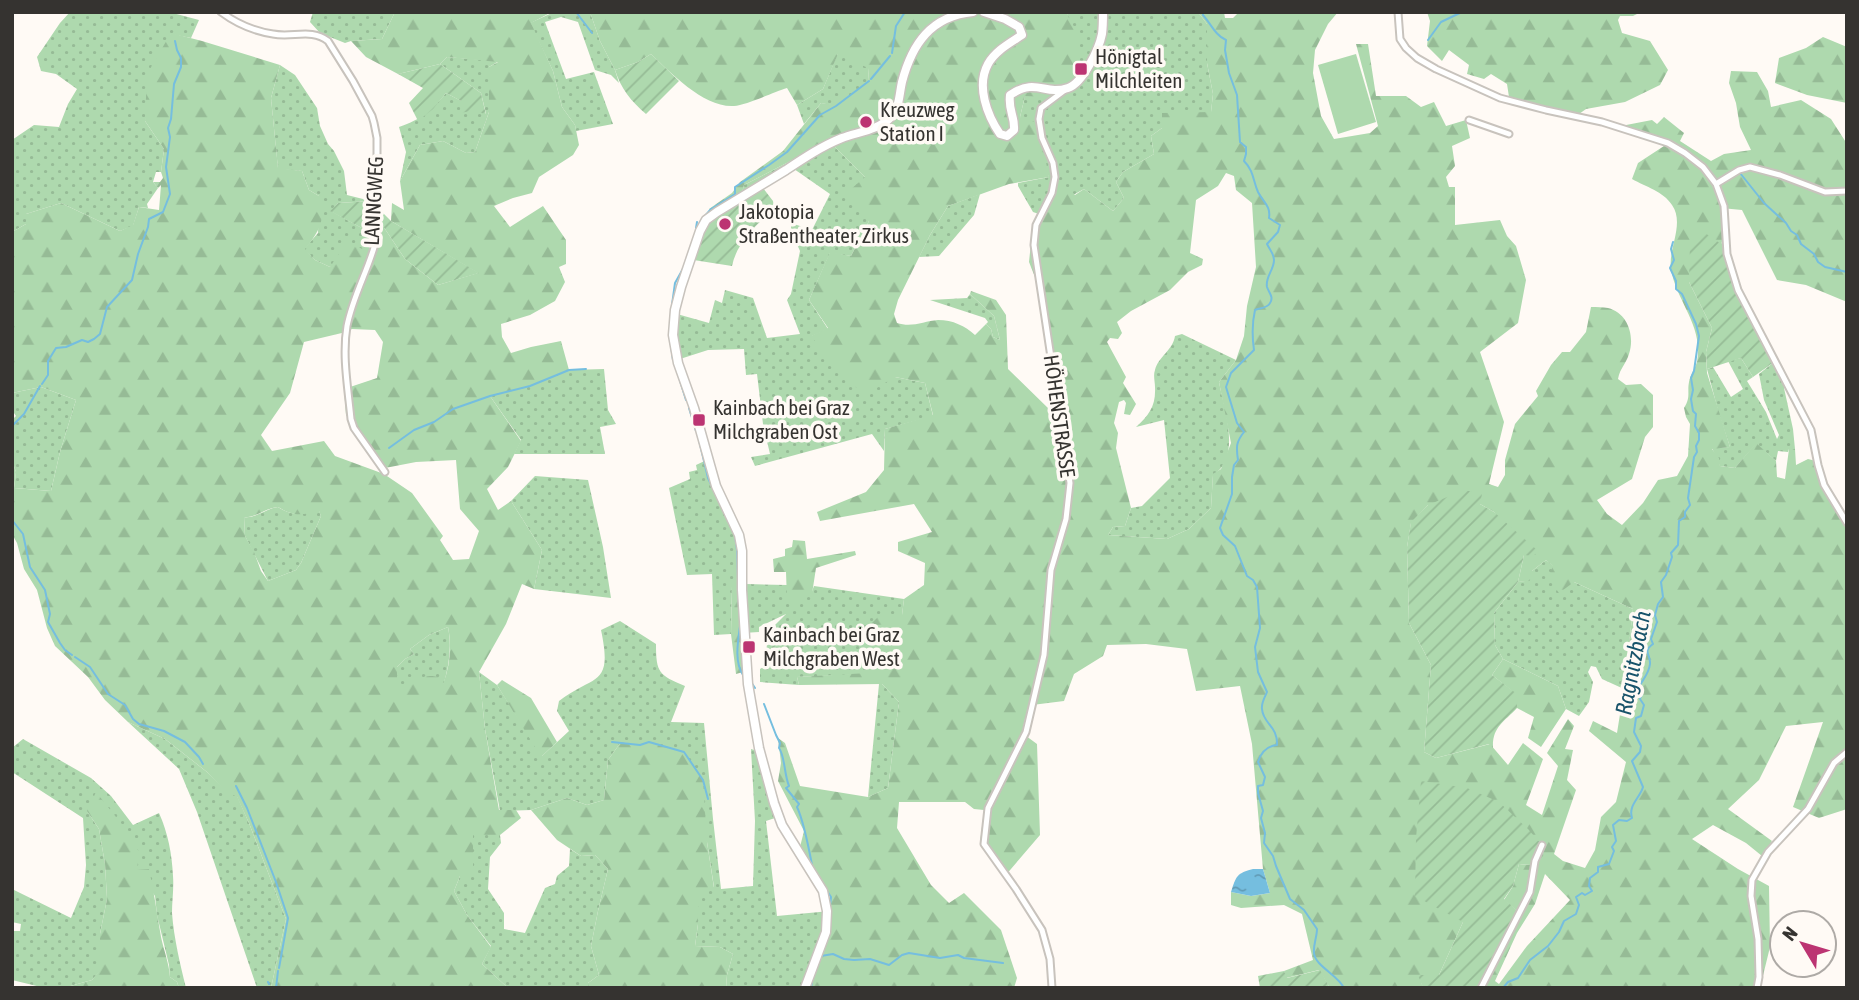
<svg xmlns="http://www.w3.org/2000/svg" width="1859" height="1000" viewBox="0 0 1859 1000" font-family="'Asap Condensed',sans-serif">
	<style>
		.grass { fill: url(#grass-dots) }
		.forest { fill: url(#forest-firs); fill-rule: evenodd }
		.garden { fill: url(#garden-furrows) }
		.pitch { fill: #aed9ae }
		.water { fill: url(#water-ripples) }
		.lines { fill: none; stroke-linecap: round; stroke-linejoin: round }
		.stream { stroke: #75bedf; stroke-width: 2 }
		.minor-casing { stroke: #c8c3bd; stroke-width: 9 }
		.secondary-casing { stroke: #c8c3bd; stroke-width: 11 }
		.minor { stroke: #fff; stroke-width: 5 }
		.secondary { stroke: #fff; stroke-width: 8 }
		.poi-dot { fill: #bc3472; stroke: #fffaf5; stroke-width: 2.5 }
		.labels { text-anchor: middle; stroke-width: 7; stroke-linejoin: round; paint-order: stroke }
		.poi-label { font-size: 21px; fill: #353330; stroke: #fffaf5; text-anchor: start }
		.street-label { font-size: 21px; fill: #353330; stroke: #fffaf5 }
		.water-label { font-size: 23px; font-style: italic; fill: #18536a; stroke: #fffaf5 }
	</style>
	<defs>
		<pattern id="grass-dots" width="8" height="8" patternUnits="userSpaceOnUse" patternTransform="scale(1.75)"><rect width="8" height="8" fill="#aed9ae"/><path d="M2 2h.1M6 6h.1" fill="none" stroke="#96bb96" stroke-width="1.8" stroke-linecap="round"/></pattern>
		<pattern id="forest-firs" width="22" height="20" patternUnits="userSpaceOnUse" patternTransform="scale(1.75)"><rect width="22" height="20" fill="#aed9ae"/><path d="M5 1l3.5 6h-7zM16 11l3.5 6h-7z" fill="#96bb96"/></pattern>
		<pattern id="garden-furrows" width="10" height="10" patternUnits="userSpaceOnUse" patternTransform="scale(1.75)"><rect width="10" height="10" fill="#aed9ae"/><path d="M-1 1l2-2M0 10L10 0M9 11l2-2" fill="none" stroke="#96bb96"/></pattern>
		<pattern id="water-ripples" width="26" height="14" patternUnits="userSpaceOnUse" patternTransform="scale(1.75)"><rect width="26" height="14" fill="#75bedf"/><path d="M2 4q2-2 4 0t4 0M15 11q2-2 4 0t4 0" fill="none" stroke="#619bb5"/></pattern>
	</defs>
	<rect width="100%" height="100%" fill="#fffaf5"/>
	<path class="grass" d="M70,12H169L199,20L191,38L171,34L145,121L164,149L161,172H156L153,182L158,188L147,204L148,208L139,207L133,226L120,231L61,203L26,214V224L12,232V140L34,125L59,127L68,104L77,89L56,74L41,71L37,57L60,23Z
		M313,12H395L382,39L351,41L345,43L320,33L310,22Z
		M554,12H590L600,41L615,70L619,83L611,75L595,70L578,22L561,17L545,22L566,79L594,72L613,124L576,131L575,125L562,107L553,71L530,23Z
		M1067,12H1198L1207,24V63L1213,94L1211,112L1162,128L1151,136L1154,154L1123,172L1116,182L1124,198L1113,211L1084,189L1039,214L1033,212L1018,186V183L1049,177L1020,117L1025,96L1069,22Z
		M838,53L868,67L869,81L836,106L821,103L804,124L797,105L823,89Z
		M447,57L499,61L489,67V112L475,152L466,153L443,141L420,145L400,181L406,152L399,127C422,119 431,111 446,93L486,114L481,93L440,64Z
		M280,65L295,75L317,108L320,126L328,144L334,151L344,171L347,195L371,201L338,203L331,211L369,232V252L330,267L315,260L304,249L318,233L319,196L309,190L302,171L278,169L271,98Z
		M829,141L865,177L869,221L851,256L830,253L809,300L828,329L812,336L895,377L925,383L933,416L885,429L884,451L872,434L755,466L751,457L770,454L763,424L757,374L746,375L744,349L708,350L680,359L676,337L677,314L709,323L715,300L722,303L725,290L753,298L767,338L800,334L787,300L791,294L800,251L791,231V223L812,230L830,194L794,169L742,193L744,185Z
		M980,194L974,215L939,256L919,257L930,235L948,206Z
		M970,294L994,316L1000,340L993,337L991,329L986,324L988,322L985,318L930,300L967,298Z
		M1182,334L1236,360L1219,382C1224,409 1242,457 1213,475L1211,508L1189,529L1167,539L1108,535L1113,527L1125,526L1131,508L1142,506L1170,478L1164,420L1136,427C1149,415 1156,406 1155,387C1155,382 1153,375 1155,370C1158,357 1173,350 1175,336Z
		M1741,358L1753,377L1747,381L1766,412L1777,439L1779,435L1764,400L1759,374L1774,362L1785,385L1784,388L1793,429L1795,449H1789L1788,452L1778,451L1776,461L1756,444L1735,468L1720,466L1712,448L1730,447L1719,414L1707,369L1713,367L1731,397L1743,389L1728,361Z
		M604,369L608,410L616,424L600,427L605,454H514L521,440L490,396L530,386L569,370Z
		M41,387L76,400L60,452L51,491L14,488L16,472L12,460V420L16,416L12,410V393Z
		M711,458L726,503L736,521L746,584L787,585V600L811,594L814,586L904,599L902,615L869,674L797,677L799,685L760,682V669L765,666L768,632L786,614L759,627V632L743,633L732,586L731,634L714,635L712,574L687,575L669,488L690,479L689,472L697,470L696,465Z
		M535,476L588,480L603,547L611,598L534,589L542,550L511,501Z
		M278,507C294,517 302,514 319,510L321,516L301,563L296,570L268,581L245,536L244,517C255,519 267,508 278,507Z
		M1546,560L1574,582L1633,609L1624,689L1602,679L1596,667L1591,666L1588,672L1593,682L1589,702L1579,716L1566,709L1558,686L1503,659L1495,645L1494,613L1518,582L1525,581L1532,571Z
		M620,621L656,644C656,673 659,675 685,686L671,722L704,723L713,819L721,889L753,886L755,821L751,749L764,753L781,816L766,821L777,916L830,911L808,988H726L727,975L733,954L720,947L695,946L698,924V894L714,887L707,842L640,745L621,742L608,760L604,800L587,805L567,798L531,810L500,811L485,729L479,672L497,685L542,756L569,731L557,711L559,701C595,674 613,687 601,630Z
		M448,627C452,647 449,667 443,686L397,685V667L405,659L414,654L410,649L429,635Z
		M879,684H882L899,702L888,788L868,797Z
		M128,722L165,739L207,772L226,790L237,796L249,823L286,919L271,988H257L197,812L179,769Z
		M23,739L91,778L111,796L133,825L159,813C168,833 172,854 173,876C174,888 172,901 172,913C174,939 180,963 186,988H179L177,982L170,977L169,965L157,915L155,896L137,870L87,811L99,829L105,864L107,899L100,934V971L92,980L63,988H45L12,980V931H20L21,924L12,922V889L71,918L84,887L86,865L83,818L12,772V748Z
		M473,835H500L501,843L490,857L488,889L504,913V929L525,933L545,888L555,884L557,876L569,866L570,849L581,856L595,855L608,869L598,911L591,946L599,975L588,983V988H508L482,964L491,946L467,915L454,891L460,876H473Z"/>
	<path class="forest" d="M395,12H554L548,14L531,23L553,71L562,107L575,125L579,145L573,155L539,177L532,193L513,198L494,206L510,227L543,206L566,240V264L559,267L565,282L555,301L530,315L501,324L502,337L511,353L531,347L561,341L569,370L530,386L490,396L521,441L508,467L487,489L498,510L511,501L542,550L534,589L522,584L506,624L479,672L485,729L499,810H516L521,818L500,835H473V876H460L454,891L467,915L491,947L482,964L508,988H271L286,919L249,823L237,797L226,791L207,772L165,739L128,722L105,700L88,677L55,646L47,628L37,590L24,569L17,543L12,534V460L16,472L14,488L51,491L60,452L76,400L41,387L12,393V232L26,224V214L61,203L120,231L133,225L139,207L159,210L161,185L158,188L153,182H160L163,178L161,172L164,149L145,121L147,74L171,33L202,41L280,65L271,98L278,168L302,171L309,190L319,196C327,218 319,232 305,249L315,260L330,267L347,242L369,252L371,233L383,226L405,259L438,285L478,273L391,221L392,203L404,210L400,181L420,145L443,141L466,153L475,152L489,112V67L498,62L447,57L440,64L398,74L366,57L351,41L382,39ZM352,329L375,330L383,342L377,378L344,389L346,415L385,468L416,462L456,460L460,509L479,531L469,559L453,560L440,540L443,536L412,493L384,474L335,456L324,441L272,451L261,435L290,393L304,342L346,332ZM278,507C294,517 302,515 319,511L321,516L301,563L296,570L268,581L261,571L254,552L245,536L244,517C255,518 266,508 278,507ZM448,627C452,646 450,666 443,684L441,678C420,671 414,685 397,685V667L405,659L414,654L410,649L429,635Z
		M590,12H1067L1070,22L1078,31L1079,77L1049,97L1025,96L1020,117L1038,123L1049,177L1009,184L948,206L930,235L898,300L894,314L897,323C912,328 924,321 938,320C953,320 965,326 975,335L986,324L991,329L993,337L1000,340L994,316L970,294L971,291L996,300L1006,315L1008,369L1050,410L1061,409L1045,302L1029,262L1032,233L1055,176L1075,195L1084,189L1113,211L1124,198L1116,182L1123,172L1154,154L1151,136L1162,128V113L1211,112L1213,94L1207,63V24L1198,12H1224L1225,18H1233L1239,12H1338L1328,24L1315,50L1313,73L1321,116L1334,139L1370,133L1378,126L1356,44H1368L1376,96H1406L1421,107L1434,102L1446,126L1466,120L1470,138L1452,146L1455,166L1446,177L1449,187H1455V225L1500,220L1507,236L1516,246L1526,280L1518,323L1480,352L1504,422L1489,484L1498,487L1505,475V460L1515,424L1538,396L1536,391L1551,365L1562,352H1570L1586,332L1591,307C1597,307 1603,307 1608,308C1628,313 1635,336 1629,354C1626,364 1620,368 1618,379L1626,385L1641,384L1653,395V427L1645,437L1632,479L1597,500L1607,514L1622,525L1643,503L1658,480L1677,476L1688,456L1690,424L1686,417L1684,408C1691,397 1687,393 1689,382C1690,375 1695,369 1697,362C1704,326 1676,301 1671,269C1668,248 1685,224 1672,205C1663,191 1646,187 1632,179L1638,163L1664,146L1667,141L1658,137L1621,126L1652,120L1657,124L1664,117L1684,133L1680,141L1711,161L1724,154L1751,150L1740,127L1736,103L1729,83L1731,71L1757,72L1768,91L1771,107L1801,100L1831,119L1847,144V302L1806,285L1777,280L1742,210L1721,208L1724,236L1721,244L1689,282L1712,328L1706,352L1707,373L1730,447L1712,449L1719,458L1720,466L1735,468L1756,443L1776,461L1777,477L1785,479L1789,449H1795L1796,465L1808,459L1816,461L1822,487L1847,526V809L1819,818L1793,807L1823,722L1786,726L1759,780L1728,809L1772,841L1762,856L1746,843L1713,825L1692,839L1738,869L1769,886L1770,947L1760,988H1484L1521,914L1504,900L1513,886L1519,864L1530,865L1528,829L1463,922L1439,975H1419L1423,988H1330L1319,970L1286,978L1284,971L1313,960L1302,914L1284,905L1241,908L1231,905V892L1251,896L1270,893L1263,869L1252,744L1240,686L1196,691L1187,649L1146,644L1107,645L1103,656L1074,674L1064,701L1032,705L1025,719L1022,733L1037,744L1040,835L1005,876L980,843L984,810L974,809L965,802H899L897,828L931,885L949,903L964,893L1001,930L1017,978L1014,988H808L828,934L831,897L800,847L804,831L778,781L781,763L778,738L785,743L800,786L868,797L888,788L899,702L882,684L799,685L797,677L869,673L864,631L880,615H902L904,599L924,585L925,563L898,551V542L932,532L914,504L820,521L817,512L866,492L884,470L885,429L933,415L925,383L895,377L868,393L849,384L811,336L828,328L809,300L830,252L851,256L869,221L843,196L865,177L829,141L744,185L742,193L711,211L709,209L732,193L740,182L783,151L821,103L836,105L869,81L868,68L838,54L823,89L797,105L787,88C774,92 746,105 734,106C704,108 671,73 651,54L638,62L615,70L600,41ZM1226,173L1234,176L1236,190L1252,203L1256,267L1247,306L1244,336L1236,360L1219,382L1231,443L1221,469L1213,474L1211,508L1189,529L1167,539L1108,535L1113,527L1125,526L1131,508L1116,448L1118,433L1114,423L1119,402L1124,400L1126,403L1124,414L1130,415L1136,404L1123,383L1126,377L1107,342L1110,338L1118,339L1122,333L1117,322L1131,311L1170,290L1188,272L1202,265L1203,259L1190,253L1196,200L1218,186ZM1480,504L1494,512L1524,555L1518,582L1529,581L1533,578L1532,571L1546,560L1553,566L1548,578L1559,593L1574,582L1633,609L1624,689L1617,733L1593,721L1589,731L1626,762L1616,802L1601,817L1595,850L1585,868L1563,861L1554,854L1576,790L1567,780L1573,750L1565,749L1574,726L1568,719L1547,753L1558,766L1542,815L1526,805L1543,759L1523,743L1508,765L1490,744L1436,758L1424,752L1431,665L1409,623L1407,547L1411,523L1428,505ZM1545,874L1570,900L1527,946L1499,984L1495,981L1517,933L1535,904Z
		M1427,12H1641L1633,16H1620L1618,20L1622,33L1650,41L1668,70L1660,85L1625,102L1586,109L1579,114L1554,110L1509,97L1507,84L1491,74L1484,79L1467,74L1469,65L1449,50L1442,61L1427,46L1430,21Z
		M1823,37L1847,47V103L1807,95L1775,83L1779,58L1806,48Z
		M793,540L805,541L807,559L855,551L856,555L816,568L812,594L799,603L787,600L786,572H774L773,559L785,556V549L792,547Z
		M732,586H740L743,672L736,674L731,634Z
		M1503,659L1558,686L1566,709L1541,747L1528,738L1534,717L1517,708L1516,694L1492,675Z
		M502,680L531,698L557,742L541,757L497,685Z
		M621,742L640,745L649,742L684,752L703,780L707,842L714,888L698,895V924L695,946L720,947L733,954L727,975L726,988H588V983L599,975L591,946L598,911L608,869L595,855L581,856L557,840L531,810L567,798L587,805L604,800L608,760Z
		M96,792L128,832L139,852L137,870L149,869C154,892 157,914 161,937C164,951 169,963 170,977L177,982L179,988H63L92,980L100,970V934L107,899L105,864L99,829L87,811Z"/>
	<path class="garden" d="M651,54L679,81L646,114C631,101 621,89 615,70L638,62Z
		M440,64L481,93L486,115L476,110L460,113L461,101L446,93L433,109L418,121L409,103L423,88L398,74Z
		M763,188L773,201L774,208C756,226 737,242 732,266L687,259L706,220Z
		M371,201L391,221L479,273L438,285L405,259L383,226L371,233L330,211L338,203Z
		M1705,233L1721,244L1724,236L1733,276L1774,362L1753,377L1741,358L1707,369L1706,352L1712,328L1689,282L1690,242L1696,234Z
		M1464,490L1482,494L1480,504L1494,512L1537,550L1534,556L1524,555L1518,582L1494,613L1495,645L1503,659L1492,675L1517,694V708C1504,722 1492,727 1493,748L1489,744L1436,758L1424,752L1431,665L1409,623L1407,547L1411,522L1428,505Z
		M1421,781L1467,788L1499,802L1528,829L1542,845L1544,862L1538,871L1530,865L1519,864L1513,886L1504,899L1521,914L1484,988H1423L1418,975H1439L1463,922L1415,896L1416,838Z
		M1320,970L1330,988H1260L1258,976L1284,971L1287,978Z"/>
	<path class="pitch" d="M1356,54L1376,122L1338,134L1318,65Z"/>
	<path class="water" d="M1253,869H1263L1270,893L1251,896L1231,892C1236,876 1237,873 1253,869Z"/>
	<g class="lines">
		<path class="stream" d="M576,12L592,33
			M1203,12V15C1211,24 1215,35 1226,40L1225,50L1229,73L1237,95L1240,142L1246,147V154L1244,161C1254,171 1253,181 1258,192C1263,202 1271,206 1269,218L1280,225L1278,232L1267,244C1270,250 1274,254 1274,260C1274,270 1265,277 1267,287C1269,293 1274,297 1270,303C1268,308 1260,308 1255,310C1252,323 1252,336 1254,350L1231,373L1226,387L1237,423L1244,432C1236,442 1236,447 1238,460L1234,465L1232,477V494L1220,528L1223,535L1235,546L1247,576L1253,580L1257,587L1260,628L1255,647L1258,672L1267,692C1265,697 1261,703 1262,709C1263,724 1278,726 1277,745C1267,746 1261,752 1258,762L1265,777L1263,785L1258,786V793L1263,811L1261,818L1265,833L1264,843L1273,856L1276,866L1290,899L1304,910L1317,929C1317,937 1313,945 1314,953C1315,966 1338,975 1344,988
			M1428,40L1441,22L1462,12
			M892,53L896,26L905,12
			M871,79L890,56
			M1740,173L1764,203L1786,223L1791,231L1797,235L1801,244L1814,254L1818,262L1825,267L1847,272
			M705,216L711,209L735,194V187L769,165L787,152L820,115L836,106L869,81
			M696,228L697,222
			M672,305L675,283L684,267
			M670,338L673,360
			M677,371L686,400
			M42,384L48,375V361L56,348L66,347L82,340L88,342L94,339L100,334L107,307L132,280L138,254L148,227L149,219L163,212L170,194L166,167L170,137L168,128L171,119L174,84L181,67V58L177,50L175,41
			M689,408L696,431
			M12,426L24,414L40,386
			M699,440L708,478L735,535L737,550L739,606
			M389,448L414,430L434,422L453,409L490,396L530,386L569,370L586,369
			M12,520L23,534L30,567L45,590L50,614L48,622L60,643L65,650L72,655
			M740,626C738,641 734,662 743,675
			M75,657L90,667L108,694L125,705L133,719L139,724L164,731L185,742L199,757L203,764
			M751,682L755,688
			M764,704L776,735L780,743L779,748C785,756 784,774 789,786L786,788L799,804L797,807C804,822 809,849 812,865
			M612,742L640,745L649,742L684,752L703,780L708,799
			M236,786L247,808L276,882L288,918L279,968
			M827,891L831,897L830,906
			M821,956L833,954L844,959L854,960L870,959L889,965L902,955L909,953L940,958L958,955L964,958L1003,963
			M268,982L269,984
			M276,988L278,971
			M811,988L812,982
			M1503,988L1508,982L1518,978L1530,960L1548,946L1559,932L1564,921L1576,914L1579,905L1576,897L1582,893L1585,895L1592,891L1589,886L1590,878L1598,872V867L1609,864L1614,851L1612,847L1616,841L1613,825L1619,820L1627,821L1632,818C1628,805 1640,798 1643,787L1632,761L1640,752L1641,746L1634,732L1636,718L1641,716L1644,705L1640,699L1642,694L1640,685C1644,678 1649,673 1650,664C1651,654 1642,652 1653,644L1651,639L1657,622L1655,615L1658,604L1663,597L1661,582L1666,575L1672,557L1671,553L1678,545L1679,521L1685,517V512L1690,505L1688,498L1694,457L1697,452L1696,446L1699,440V433L1695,426L1696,414L1693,411L1691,399L1693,390L1691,378L1694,371L1699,336L1696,324L1682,294L1676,289V281L1670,268L1674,260L1671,249L1673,242"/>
		<defs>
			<path id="minor" d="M221,12C237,24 253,31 273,34C292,38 312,28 328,41L353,81L372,116L374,123L377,138V237C370,267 353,295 347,326C342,356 348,388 351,419L354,428L385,472
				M1398,12L1400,39L1406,48L1417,58L1436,69L1500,98L1546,110L1602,122L1668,143L1685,153L1703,167L1716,184L1724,206L1727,254L1738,290L1811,430L1818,465L1824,485L1847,523
				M1469,120L1509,134
				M1716,184L1739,170L1750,167L1780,175L1825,192L1847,191
				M1052,988L1050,959L1042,930L1016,889L984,844L988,808L1026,732L1044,655L1051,570L1066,519L1070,483L1034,245L1036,225L1052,193L1055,177L1053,163L1042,138L1039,119L1041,108L1065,90
				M1481,988L1530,892L1535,861L1542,845
				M1757,988L1759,977L1758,939L1751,896L1752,880L1768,852L1808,809L1834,763L1847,752"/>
			<path id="secondary" d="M984,12L1005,19L1019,27L1022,35C1010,43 995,51 988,64C976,86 987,115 1000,134L1007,136L1014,130C1015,115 1008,112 1010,95C1037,77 1044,96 1068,88C1083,83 1099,49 1102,34C1103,27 1103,19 1103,12
				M805,988L826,932L827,911L823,891L782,825L774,803L759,748L748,684L742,590V551L739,535L716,486L694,408L678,363L673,335L675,310L681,287L700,231L706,220L717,212C740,198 763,184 786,170C804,158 822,146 842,138C858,132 879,130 891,117C900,106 899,95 902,82C912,44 931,16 973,12"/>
		</defs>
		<use href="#minor" class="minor-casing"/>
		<use href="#secondary" class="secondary-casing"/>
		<use href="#minor" class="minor"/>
		<use href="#secondary" class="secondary"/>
	</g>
	<g class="poi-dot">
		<rect x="1074" y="62" width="14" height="14" rx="3.5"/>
		<circle cx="866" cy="122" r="7"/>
		<circle cx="725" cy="224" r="7"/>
		<rect x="692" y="413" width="14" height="14" rx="3.5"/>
		<rect x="742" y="640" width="14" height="14" rx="3.5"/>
	</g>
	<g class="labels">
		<g class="poi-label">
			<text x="1095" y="64">Hönigtal<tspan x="1095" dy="24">Milchleiten</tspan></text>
			<text x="880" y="117">Kreuzweg<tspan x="880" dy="24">Station I</tspan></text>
			<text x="739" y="219">Jakotopia<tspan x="739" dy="24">Straßentheater, Zirkus</tspan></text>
			<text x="713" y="415">Kainbach bei Graz<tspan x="713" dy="24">Milchgraben Ost</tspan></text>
			<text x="763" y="642">Kainbach bei Graz<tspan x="763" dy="24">Milchgraben West</tspan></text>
		</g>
		<g class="street-label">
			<text transform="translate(374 201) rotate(-87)" y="7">LANNGWEG</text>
			<text transform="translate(1059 416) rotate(82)" y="7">HÖHENSTRASSE</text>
		</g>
		<g class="water-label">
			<text transform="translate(1633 663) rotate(-79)" y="8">Ragnitzbach</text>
		</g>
	</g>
	<rect width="1859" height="1000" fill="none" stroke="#353330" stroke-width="28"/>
	<g transform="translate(1803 944) rotate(308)"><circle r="33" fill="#fffaf5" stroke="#aeaaa6" stroke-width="2"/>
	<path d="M0-5L12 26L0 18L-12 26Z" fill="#bc3472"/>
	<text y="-10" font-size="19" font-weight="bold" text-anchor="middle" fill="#353330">N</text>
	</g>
</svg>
